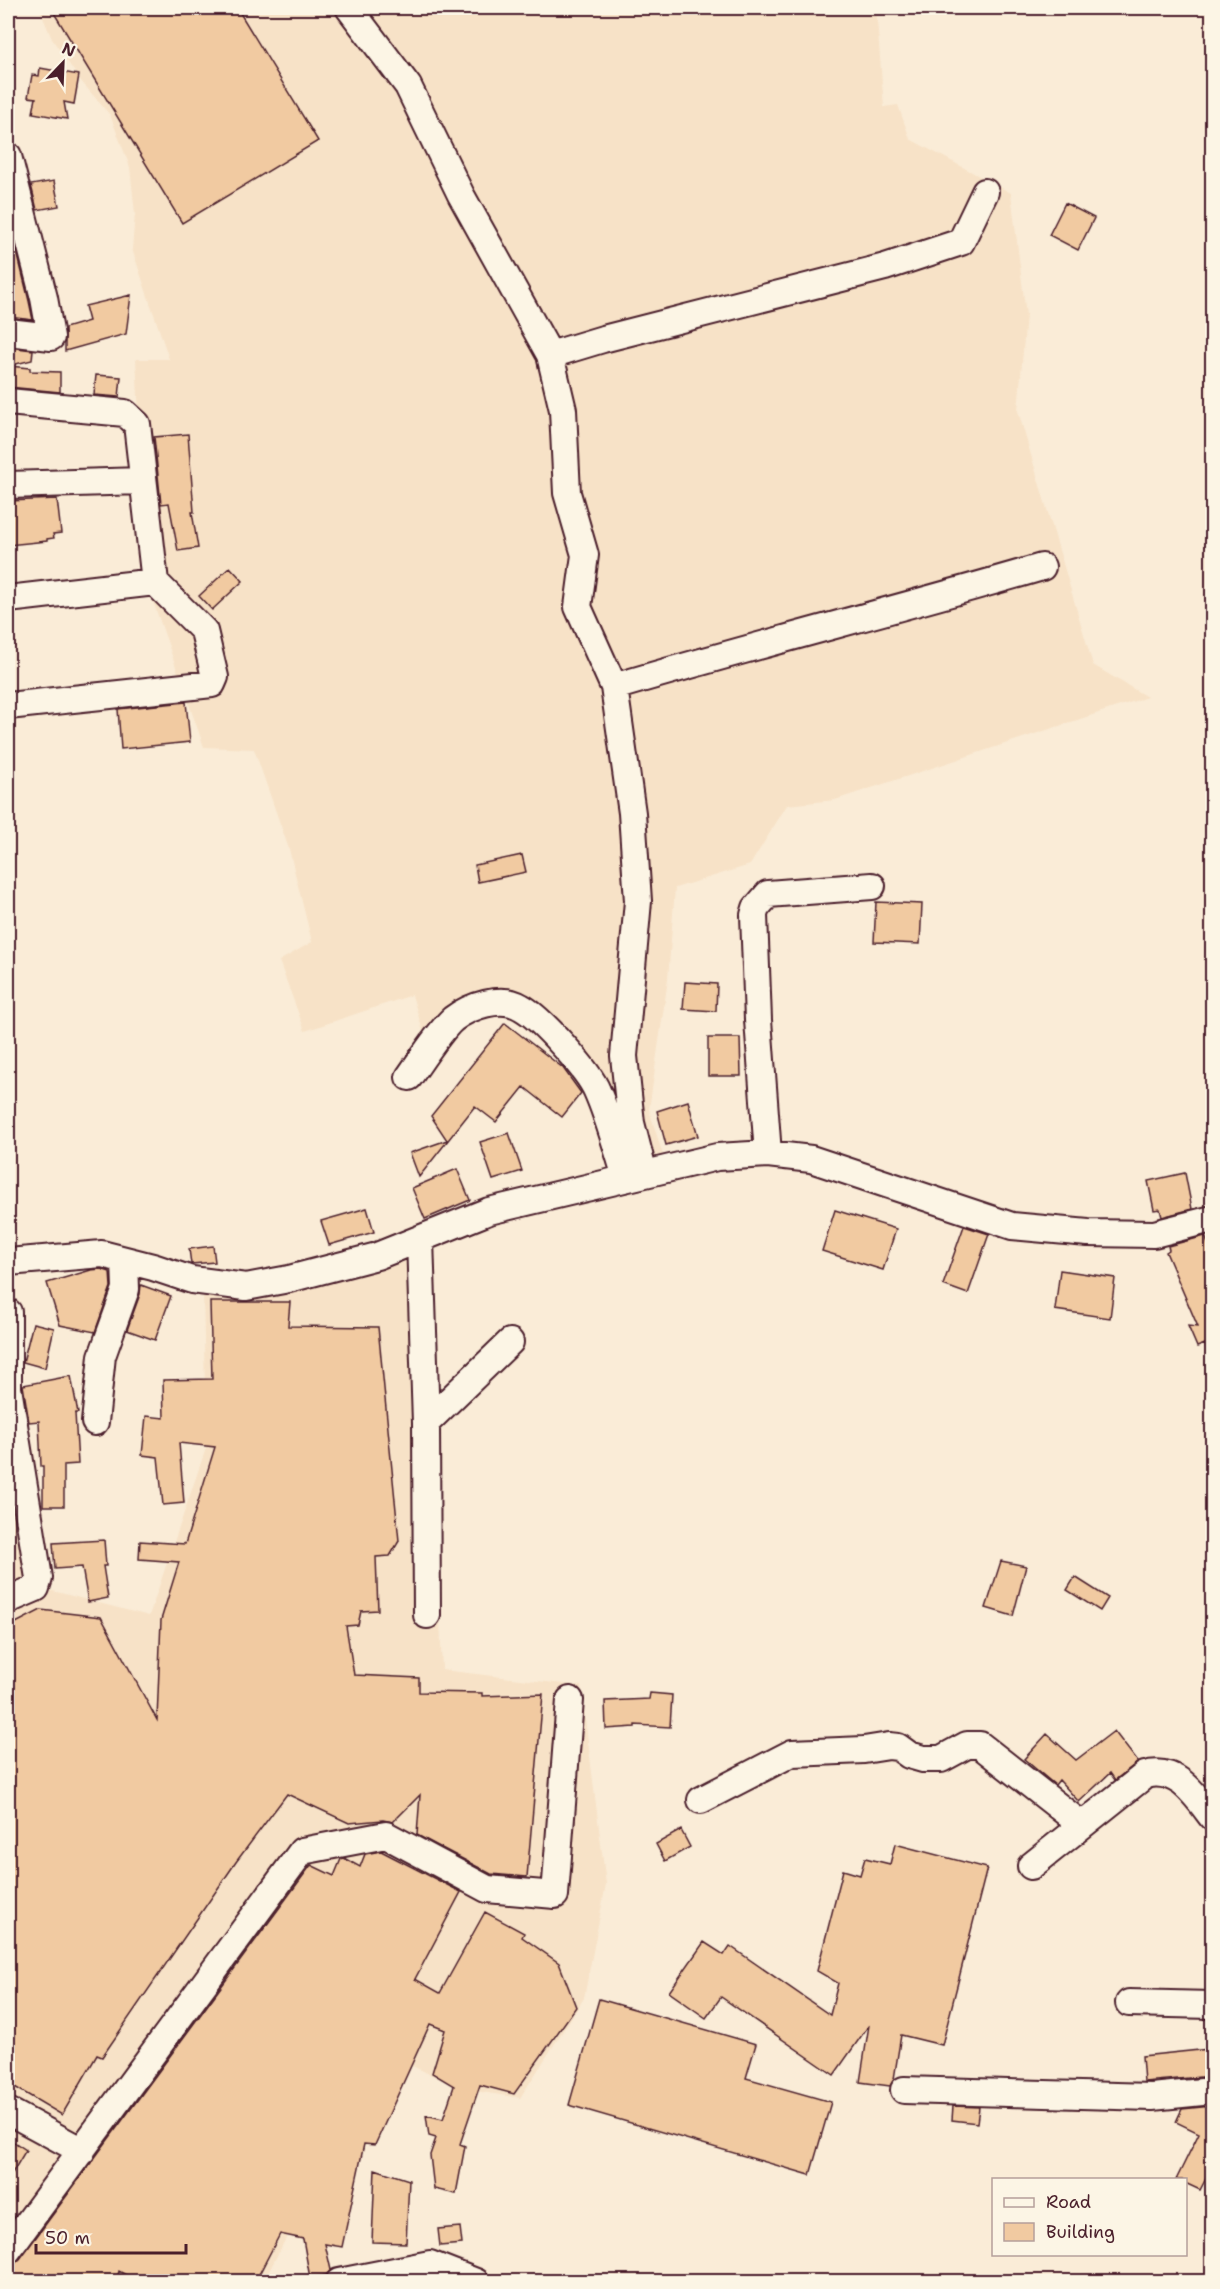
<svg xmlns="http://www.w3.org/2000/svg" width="1220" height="2289" viewBox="0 0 1220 2289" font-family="'Shantell Sans',sans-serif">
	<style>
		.built { fill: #f7e2c7 }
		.building { fill: #f1caa1; stroke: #4a1f2b; stroke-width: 1.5 }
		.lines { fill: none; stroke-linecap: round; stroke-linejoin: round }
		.minor-casing { stroke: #4a1f2b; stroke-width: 30 }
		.minor { stroke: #fcf5e5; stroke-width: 26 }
	</style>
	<rect width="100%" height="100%" fill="#faecd7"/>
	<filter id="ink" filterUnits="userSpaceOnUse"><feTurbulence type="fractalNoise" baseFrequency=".0167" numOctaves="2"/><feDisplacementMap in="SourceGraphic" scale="12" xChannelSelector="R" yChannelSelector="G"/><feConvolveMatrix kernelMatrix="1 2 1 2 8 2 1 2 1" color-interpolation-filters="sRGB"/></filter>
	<g filter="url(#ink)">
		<path class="built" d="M39,8H876L884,107L898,105L910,139L1011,193L1026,315L1018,411L1093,665L1147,697L835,800L787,805L750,865L675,888L668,979L649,1110L663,1155L632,1165L568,1037L472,996L426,1041L412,995L305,1031L279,961L312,942L289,849L254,749L204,747L148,587L136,359H169L132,249L135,214L130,167L110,115L80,80L52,39Z
			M426,1252L442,1670L581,1686L606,1884L584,1998L520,2098L462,2089L382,2052L264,2281H8V1273L49,1590L149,1616L206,1448L203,1287L296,1289Z"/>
		<path class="building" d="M51,8H237L318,141L182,223Z
			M40,68L79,75L74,104L64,102L67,119L33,113L36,98L28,97L32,75L39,76Z
			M54,181L59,206L37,210L31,185Z
			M1065,203L1094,218L1078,250L1049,235Z
			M8,215L29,301L33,320L8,317Z
			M131,295L126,334L65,351V328L89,321L85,306Z
			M8,347L33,350L32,360L8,366L30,368V371L60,372V392L8,387Z
			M96,375L121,377L119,397L94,395Z
			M188,434L194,512H192L198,548L178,551L169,503L161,504L154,437Z
			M57,499L61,533L53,534L54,538L47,539V541L8,545V501Z
			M230,567L243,581L212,610L199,596Z
			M186,702L190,742L121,749L118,709Z
			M522,855L526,872L478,882L475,865Z
			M876,902L922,904L920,944L874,942Z
			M685,982L717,984L716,1011L683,1009Z
			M505,1023L563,1068L581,1093L562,1117L524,1087L496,1122L475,1106L419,1177L410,1153L447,1140L431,1116Z
			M708,1038H740L741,1076H708Z
			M688,1101L698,1136L666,1145L657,1111Z
			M509,1133L522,1171L493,1180L480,1142Z
			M457,1169L470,1200L425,1219L412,1188Z
			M1185,1173L1192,1209L1162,1217L1160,1209L1154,1210L1148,1181Z
			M367,1208L374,1232L329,1245L321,1221Z
			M835,1210L896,1229L883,1270L822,1251Z
			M964,1226L989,1234L968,1294L943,1285Z
			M1205,1236L1212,1254V1362L1205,1344L1197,1347L1188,1326L1198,1327L1166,1252L1169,1250L1168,1246Z
			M213,1246L215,1262L191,1264L189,1249Z
			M101,1269L110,1272L111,1287L95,1332L60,1325L47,1283L91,1270Z
			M1060,1270L1115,1278L1110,1318L1055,1310Z
			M141,1285L171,1296L155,1340L127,1330L140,1294Z
			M210,1302H290L288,1326L378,1327L399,1541L390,1556L376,1557L378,1610L361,1611L358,1625L346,1626L354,1675L419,1678V1692L482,1693V1696L543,1694L527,1877L491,1874L417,1835L420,1795L393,1822L383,1820L349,1823L287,1794L236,1862L102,2057L97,2055L62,2115L8,2083V1934L11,1925L8,1918V1627L41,1610L101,1617L157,1720L161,1620L179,1562L139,1559L140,1541L185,1544L215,1447L179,1443L184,1503L163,1505L158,1457L142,1455L146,1416L164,1418L163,1380L212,1379Z
			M33,1323L54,1328L45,1368L23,1362Z
			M71,1376L78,1413H75L78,1464L64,1465V1506H43V1466H41L39,1421L29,1422L23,1385Z
			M104,1540L106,1566H103L108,1598L88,1602L82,1567L55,1569L53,1543Z
			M1001,1561L1026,1566L1013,1616L986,1608Z
			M1075,1577L1108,1598L1100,1611L1067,1590Z
			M650,1693L672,1695L670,1727L635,1725V1727L606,1729L605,1701L649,1699Z
			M1114,1731L1138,1762L1115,1780L1110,1773L1079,1802L1059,1780L1055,1785L1024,1759L1047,1734L1076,1760Z
			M681,1830L690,1847L665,1861L656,1844Z
			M895,1844L987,1868L942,2045L901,2035L894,2079L890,2086L860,2082L869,2025L834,2075L721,1997L706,2018L669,1992L704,1942L724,1955L730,1946L830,2015L838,1983L817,1971L843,1870L860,1875L865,1858L890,1864Z
			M381,1851L461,1892L415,1979L440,1993L485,1912L524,1933L522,1937L559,1963L576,2007L514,2094L480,2085L460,2144L465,2146L456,2194L434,2189L430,2155L436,2138L429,2136L426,2115L443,2119L454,2086L432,2073L445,2030L430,2024L375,2145L364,2144L342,2247L325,2244L331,2270L326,2275L310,2278L303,2239L280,2234L255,2282H139L119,2271L116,2282H8V2269L20,2259L311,1865L334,1876L341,1859L344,1858L360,1867L365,1854Z
			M599,1999L756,2044L746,2078L831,2102L810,2175L569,2105Z
			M1212,2042V2076L1144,2082L1142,2056L1209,2049Z
			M953,2106L979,2107L977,2123L952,2120Z
			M1212,2106V2167L1200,2190L1185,2183V2180H1176L1199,2133L1176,2122L1182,2109Z
			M8,2138L26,2150L8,2180Z
			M375,2169L409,2180L406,2243L372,2242Z
			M460,2227L462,2244L440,2246L438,2229Z"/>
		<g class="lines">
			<defs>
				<path id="minor" d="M349,8L408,86L461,195L550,355L563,410L567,493L585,555L578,607L614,687L632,813L638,901L624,1056L631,1123L644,1174
					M8,156L44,298L51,337L8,332
					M550,355L603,339L885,267L961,242L985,192
					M8,402L125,413L137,424L155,582L204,631L215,677L212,684L8,706
					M8,485L142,481
					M8,599L155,582
					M614,687C756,645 899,609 1042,567
					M409,1077C419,1063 441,1029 453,1019C470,1006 501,995 521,1007C540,1017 589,1071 597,1091C609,1118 617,1149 626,1177
					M768,1154L758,1020L754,915L756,908L768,894L872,886
					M420,1239L426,1423L427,1615
					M8,1262L102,1254L153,1267L192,1280L246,1287L289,1279L377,1256L489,1211L717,1157L768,1154L811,1159L1012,1226L1088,1233L1154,1234L1212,1219
					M8,1312V1388L39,1578L36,1588L8,1600
					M95,1422L102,1356L126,1289L125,1260
					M426,1423L510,1342
					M701,1800L792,1753L864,1750L889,1746L898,1747L909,1755L923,1759H941L967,1745H980L1082,1825
					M1031,1866L1145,1775C1177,1766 1195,1795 1212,1817
					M1129,2003L1212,2005
					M904,2090L1152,2097L1212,2091
					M8,2111L82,2151
					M8,2250L302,1851L386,1835L487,1889L555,1895L570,1700
					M339,2282L430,2264L476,2282"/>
			</defs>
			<use href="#minor" class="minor-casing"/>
			<use href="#minor" class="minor"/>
		</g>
	</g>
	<rect width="1220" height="2289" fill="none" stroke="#fcf5e5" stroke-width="30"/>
	<rect x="15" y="15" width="1190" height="2259" fill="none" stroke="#4a1f2b" stroke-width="2" filter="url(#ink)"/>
	<rect x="992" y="2178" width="195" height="78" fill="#fcf5e5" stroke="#b59f9b" stroke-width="1.5"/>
	<rect x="1004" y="2198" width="30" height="9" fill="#fcf5e5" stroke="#b59f9b" stroke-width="1.5"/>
	<text x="1046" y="2208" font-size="18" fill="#4a1f2b">Road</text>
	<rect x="1004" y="2223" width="30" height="18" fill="#f1caa1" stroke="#b59f9b" stroke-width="1.5"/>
	<text x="1046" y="2238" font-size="18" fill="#4a1f2b">Building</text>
	<g transform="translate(63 63) rotate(23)" stroke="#fcf5e5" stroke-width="4.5" paint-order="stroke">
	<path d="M0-4.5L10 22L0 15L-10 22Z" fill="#4a1f2b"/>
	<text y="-9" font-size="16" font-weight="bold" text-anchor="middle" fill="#4a1f2b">N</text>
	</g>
	<path d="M36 2244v9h150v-9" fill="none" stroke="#4a1f2b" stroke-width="3"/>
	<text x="45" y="2244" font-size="18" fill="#4a1f2b" stroke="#fcf5e5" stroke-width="4.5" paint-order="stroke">50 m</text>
</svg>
